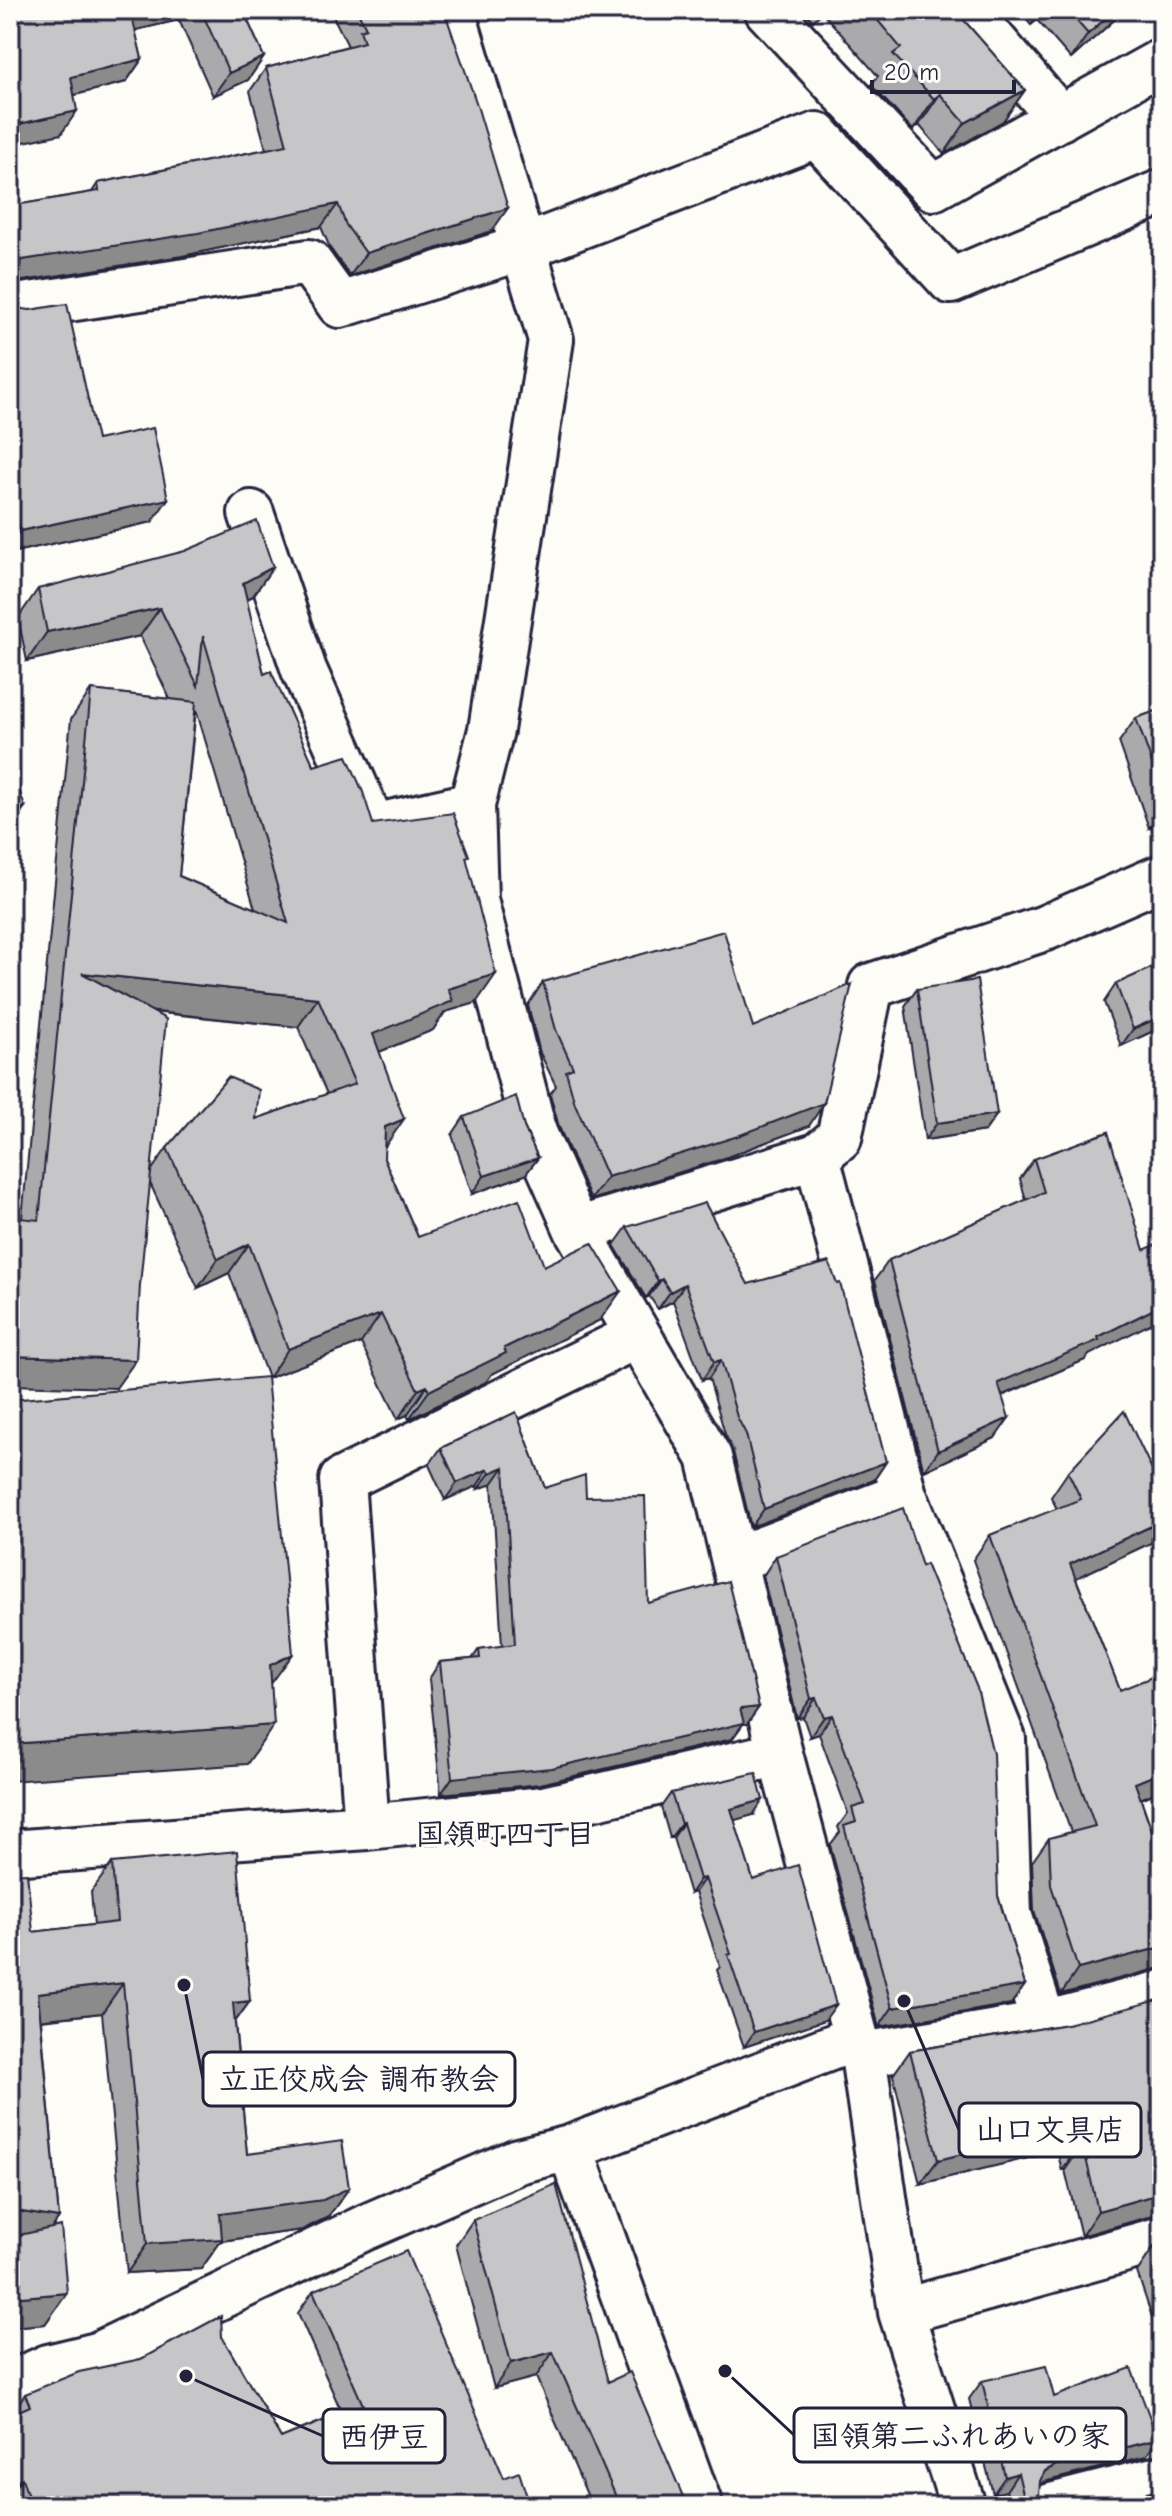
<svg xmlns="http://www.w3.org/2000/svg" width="1172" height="2516" viewBox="0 0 1172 2516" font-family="'Comic Neue','Klee One',sans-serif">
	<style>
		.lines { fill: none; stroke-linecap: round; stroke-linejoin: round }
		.minor-casing { stroke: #22223b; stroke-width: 50 }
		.minor { stroke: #fdfcf7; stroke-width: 44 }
		.wall { fill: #aaaaac; stroke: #22223b; stroke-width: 2; fill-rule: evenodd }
		.shaded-wall { fill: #8b8b8c; stroke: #22223b; stroke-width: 2 }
		.building { fill: #c6c6c8; stroke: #22223b; stroke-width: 2 }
		.labels { text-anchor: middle; stroke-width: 6; stroke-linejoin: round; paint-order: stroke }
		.neighbourhood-label { font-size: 30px; font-weight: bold; fill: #22223b; stroke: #fdfcf7 }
		.leader { fill: none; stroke: #22223b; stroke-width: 3 }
		.callout-dot { fill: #22223b; stroke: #fdfcf7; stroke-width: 3 }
		.callout { fill: #fdfcf7; stroke: #22223b; stroke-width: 3 }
		.callout-label { font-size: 30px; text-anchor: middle; font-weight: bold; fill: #22223b }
	</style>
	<rect width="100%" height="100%" fill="#fdfcf7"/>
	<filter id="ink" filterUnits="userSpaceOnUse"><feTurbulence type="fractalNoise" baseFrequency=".0125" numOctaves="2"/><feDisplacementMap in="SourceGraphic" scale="16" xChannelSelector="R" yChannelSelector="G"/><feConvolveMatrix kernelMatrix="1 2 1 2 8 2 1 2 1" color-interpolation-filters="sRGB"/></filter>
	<g filter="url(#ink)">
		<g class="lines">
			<defs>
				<path id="minor" d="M452,10L551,340L491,730L472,805L475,900L535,1135L577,1230L709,1457L780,1754L856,2038L863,2055L901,2312L963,2506
					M767,10L933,188L1162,61
					M967,10L1060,118
					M10,308L309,262L340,305L525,247L817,135L951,281L1162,192
					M251,513L304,670L373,827L472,805
					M817,1156L904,1495L1003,1739L1009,1914L1044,2024
					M577,1230L817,1156L839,1138L871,986L1045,928L1162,877
					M734,1560L904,1495
					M367,1827L544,1809L780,1754
					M10,1853L367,1827L342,1480L638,1335
					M863,2055L1044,2024L1162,1993
					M570,2148L700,2506
					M901,2312L1162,2239
					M10,2384L48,2367L97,2355L366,2227L518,2161L570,2148L856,2038
					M1051,2506L1162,2478"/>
			</defs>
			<use href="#minor" class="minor-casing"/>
			<use href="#minor" class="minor"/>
		</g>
		<path class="wall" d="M10,10H243L264,57L248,80L213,96L179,20L135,30L142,59L126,82L74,95L61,134Z
			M330,10H444L492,231L350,276L330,248L321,227L182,256L10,283V206L92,192L98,183L266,149L250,91L266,68L348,46Z
			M803,10H955L1025,90L1003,121L944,154L919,125L913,130L871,85L878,76L822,12L813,21Z
			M1018,10H1121L1114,20L1071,59L1037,20L1031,25Z
			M10,303L97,440L152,522L10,553Z
			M273,567L253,596L246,600L264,674L314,766L373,824L466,860L476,1003L445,1012L433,1030L379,1052L384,1159L418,1237L544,1266L600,1320L492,1374L486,1382L409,1419L407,1415L398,1419L361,1343L268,1378L229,1273L198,1288L150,1183L116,1388L22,1218L71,719L91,690L170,699L140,636L27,661L18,618L38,589ZM196,709L255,909L179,876ZM151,1012L298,1027L327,1094L256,1119L167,1148L151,1171Z
			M1162,709V824L1149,828L1119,742L1136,718Z
			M1162,963V1027L1121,1046L1104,1002L1116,984Z
			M543,982L753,1027L809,1126L719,1160L591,1200L559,1127L550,1094L556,1086L540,1053L528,1005Z
			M917,989L997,1114L985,1131L925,1140L905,1006Z
			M464,1117L524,1127L538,1158L525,1175L472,1194L452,1135Z
			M1108,1132L1089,1355L1085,1360L1002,1396L995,1438L924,1471L875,1280L889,1260L1026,1200L1020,1179L1034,1159Z
			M627,1227L748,1284L886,1462L874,1480L751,1527L733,1451L725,1434L709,1378L702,1380L673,1301L658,1309L649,1296L646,1298L614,1245Z
			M516,1412L545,1488L586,1497L648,1603L759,1707L747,1724H743L732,1739L540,1784L441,1794L429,1679L440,1662L472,1659L479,1649L502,1646L492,1484L478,1489L477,1486L445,1500L429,1465L441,1448Z
			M1068,1472L1162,1491V1533L1157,1540L1076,1578L1120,1690L1162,1790L1141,1799L1158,1848L1162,1846V1969H1156L1061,1994L1034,1910L1032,1862L1049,1838L1071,1832L973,1560L990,1535L1057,1509L1051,1497Z
			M776,1556L998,1896L1025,1985L1011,2004L879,2027L830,1845L840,1832L838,1827L848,1813L819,1734L810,1737L803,1717L797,1718L763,1576Z
			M671,1793L753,1815L734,1820L753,1880L825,2020L744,2047L717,1970L720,1967L695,1892L690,1894L673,1838H670L661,1807Z
			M112,1863L250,2001L235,2022L247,2154L349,2188L328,2217L302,2230L221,2241L201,2269L127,2273L102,2013L41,2020L59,2218L52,2228L67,2293L45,2324L10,2327V1874L33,1932L94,1925L91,1892Z
			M1067,2024L1155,2215L1081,2236L1065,2170H1062L1057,2151L920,2184L893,2075L910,2051Z
			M473,2220L608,2382L687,2506H592L536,2377L494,2388L456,2245Z
			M1162,2245V2347L1137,2272L1154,2247Z
			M313,2291L504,2478L530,2506H10V2415L25,2394L141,2359L222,2337L281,2438L342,2413L298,2313Z
			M982,2381L1054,2397L1158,2439L1146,2456L1044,2482L1039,2485V2495L1046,2506H1010L1006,2491L993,2494L969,2399Z"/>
		<path class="shaded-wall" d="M141,10H186L179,20L115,35L131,12Z
			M1042,10H1045L1037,20L1031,25Z
			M1115,10H1121L1114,20L1071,59L1088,34Z
			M264,57L248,80L213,96L229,73Z
			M142,59L126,82L55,100L71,77Z
			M1025,90L1003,121L944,154L965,123Z
			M940,94L919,125L913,130L934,99Z
			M77,111L61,134L10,145V126Z
			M338,204L321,227L182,256L10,283V267L22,260Z
			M508,208L492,231L350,276L366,253Z
			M168,499L152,522L10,553V546L20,531Z
			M16,512L10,521V513Z
			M273,567L253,596L222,612L243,583Z
			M160,608L140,636L27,661L47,632Z
			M25,807L10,828V812Z
			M1162,810V824L1149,828Z
			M82,973L318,998L298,1027L62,1002Z
			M496,974L476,1003L445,1012L433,1030L352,1063L373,1034L448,989Z
			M1162,1016V1027L1121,1046L1133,1029Z
			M824,1103L809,1126L719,1160L591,1200L607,1177Z
			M997,1114L985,1131L925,1140L937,1123Z
			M404,1119L384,1148L385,1127Z
			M538,1158L525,1175L472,1194L484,1176Z
			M249,1244L229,1273L198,1288L218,1259Z
			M662,1279L649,1296L646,1298L658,1281Z
			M685,1284L673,1301L658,1309L670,1292Z
			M621,1291L600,1320L492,1374L486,1382L409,1419L429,1391L504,1348Z
			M1162,1305V1318L1089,1355L1085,1360L984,1403L998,1383L1098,1337Z
			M381,1314L361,1343L268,1378L288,1349Z
			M10,1356L136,1360L116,1388L10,1385Z
			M721,1360L709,1378L702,1380L714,1362Z
			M427,1386L407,1415L398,1419L418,1390Z
			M1009,1418L995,1438L924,1471L938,1451Z
			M886,1462L874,1480L751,1527L764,1509Z
			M504,1467L492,1484L478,1489L490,1473Z
			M488,1469L477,1486L445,1500L457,1483Z
			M1162,1521V1533L1157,1540L1053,1589L1070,1564Z
			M293,1654L265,1692L270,1665Z
			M816,1698L803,1717L797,1718L811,1699Z
			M759,1707L747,1724H743L732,1739L540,1784L441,1794L452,1778L740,1709Z
			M832,1715L819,1734L810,1737L824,1717Z
			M274,1725L247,1764L10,1781V1744Z
			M1162,1772V1790L1118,1808L1135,1783Z
			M763,1800L753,1815L721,1824L731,1809Z
			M683,1823L673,1838H670L681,1824Z
			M705,1878L695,1892L690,1894L700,1879Z
			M1162,1947V1969H1156L1061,1994L1078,1969Z
			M123,1983L102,2013L18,2022L38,1993Z
			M1025,1985L1011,2004L879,2027L892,2008Z
			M250,2001L229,2030L233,2003Z
			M836,2005L825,2020L744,2047L754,2032Z
			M1074,2126L1057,2151L920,2184L938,2160Z
			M1083,2145L1065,2170H1062L1079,2146Z
			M349,2188L328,2217L302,2230L221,2241L201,2269L127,2273L147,2244L220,2214Z
			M1162,2193V2215H1155L1081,2236L1098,2211Z
			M10,2210L59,2218L38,2248L10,2243Z
			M67,2293L45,2324L10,2327V2298Z
			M553,2352L536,2377L494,2388L511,2363Z
			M1158,2439L1146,2456L1044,2482L1033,2489L1045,2471L1056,2465Z
			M1018,2473L1006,2491L993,2494L1005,2477Z
			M22,2478L10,2494V2483Z"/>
		<path class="building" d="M10,10H141L131,12L142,59L71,77L77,111L10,126Z
			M201,10H243L264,57L229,73Z
			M357,10H444L476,102L508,208L366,253L346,225L338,204L198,233L22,260L10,267V206L99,191L98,183L287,145L266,68L364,42L360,30L366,28Z
			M869,10H955L1025,90L965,123L940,94L934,99L893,54L901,48Z
			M1067,10H1115L1088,34Z
			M10,303L16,308L30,310L67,304L97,440L153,428L168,499L20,531L16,512L10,513Z
			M257,521L273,567L243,583L264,674L271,671L314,766L347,756L363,792L373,824L453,813L469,856L466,857L496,974L448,989L453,1001L373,1034L404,1119L385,1127L384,1159L418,1237L519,1199L544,1266L592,1243L621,1291L504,1348L506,1353L429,1391L427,1386L418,1390L381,1314L288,1349L249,1244L218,1259L167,1148L228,1077L259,1090L256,1119L355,1084L318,998L82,973L166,1019L140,1285L136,1360L10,1356V1217L39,1220L91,690L196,702L179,876L288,923L203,636L198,686L160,608L47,632L38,589L185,551Z
			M1162,709V791L1136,718Z
			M10,763L25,807L10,812Z
			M724,931L753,1027L852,984L824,1103L735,1137L607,1177L575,1104L566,1071L573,1068L556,1030L543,982Z
			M1162,963V1016L1133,1029L1116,984Z
			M977,980L997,1114L937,1123L917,989Z
			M516,1096L524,1127L538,1158L484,1176L464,1117Z
			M1108,1132L1144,1250L1162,1242V1305L1098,1337L1099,1340L998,1383L1009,1418L938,1451L889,1260L1044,1192L1034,1159Z
			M705,1203L748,1284L829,1262L837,1284L840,1283L886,1462L764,1509L746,1434L737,1417L721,1360L714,1362L685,1284L670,1292L662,1279L658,1281L627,1227Z
			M267,1377L293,1654L270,1665L274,1725L10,1744V1400Z
			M1124,1411L1162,1491V1521L1070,1564L1120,1690L1162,1673V1772L1135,1783L1158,1848L1162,1846V1947L1078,1969L1051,1885L1049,1838L1095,1826L990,1535L1081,1499L1068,1472Z
			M516,1412L545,1488L585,1475L586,1497L645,1496L648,1603L728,1581L759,1707L740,1709L744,1723L552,1768L452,1778L440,1662L480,1658L479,1649L515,1644L504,1467L490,1473L488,1469L457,1483L441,1448Z
			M903,1508L922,1566L926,1564L977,1688L993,1754L998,1896L1025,1985L892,2008L844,1826L856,1822L852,1808L865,1804L832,1715L824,1717L816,1698L811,1699L776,1556Z
			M756,1773L763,1800L731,1809L753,1880L798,1865L836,2005L754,2032L728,1955L731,1954L705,1878L700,1879L683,1823L681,1824L671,1793Z
			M237,1851L250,2001L233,2003L247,2154L342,2141L349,2188L323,2200L220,2214L222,2239L147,2244L123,1983L38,1993L59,2218L10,2210V1874L27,1873L33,1932L117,1922L112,1863Z
			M1162,1999V2193L1098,2211L1083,2145L1079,2146L1074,2126L938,2160L910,2051L1067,2024Z
			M556,2184L608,2382L630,2372L687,2506H620L553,2352L511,2363L473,2220Z
			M61,2226L67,2293L10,2298V2237Z
			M1162,2245V2272L1154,2247Z
			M406,2251L504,2478L519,2472L530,2506H31L22,2478L10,2483V2415L30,2406L25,2394L79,2372L141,2359L221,2316L222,2337L281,2438L363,2405L313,2291Z
			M1046,2366L1054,2397L1131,2368L1158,2439L1056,2465L1045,2471L1040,2481L1039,2495L1046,2506H1026L1018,2473L1005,2477L982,2381Z
			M1162,2489V2506H1096Z"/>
	</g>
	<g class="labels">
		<g class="neighbourhood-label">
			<text x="505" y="1844">国領町四丁目</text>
		</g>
	</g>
	<path class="leader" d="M184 1985L203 2079M904 2001L959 2130M725 2371L794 2435M186 2376L323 2436"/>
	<g class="callout-dot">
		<circle cx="184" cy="1985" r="8"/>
		<circle cx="904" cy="2001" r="8"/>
		<circle cx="725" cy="2371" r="8"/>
		<circle cx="186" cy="2376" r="8"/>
	</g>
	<g class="callout">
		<rect x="203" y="2052" width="312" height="54" rx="8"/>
		<rect x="959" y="2103" width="182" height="54" rx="8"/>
		<rect x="794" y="2408" width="332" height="54" rx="8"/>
		<rect x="323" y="2409" width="122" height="54" rx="8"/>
	</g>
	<g class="callout-label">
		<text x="359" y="2089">立正佼成会 調布教会</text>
		<text x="1050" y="2140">山口文具店</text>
		<text x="960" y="2446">国領第二ふれあいの家</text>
		<text x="384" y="2447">西伊豆</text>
	</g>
	<rect width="1172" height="2516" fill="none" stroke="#fdfcf7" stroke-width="40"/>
	<rect x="20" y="20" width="1132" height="2476" fill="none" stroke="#22223b" stroke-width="3" filter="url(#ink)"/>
	<path d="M872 80v12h142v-12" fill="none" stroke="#22223b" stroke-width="4"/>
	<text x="884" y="80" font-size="24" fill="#22223b" stroke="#fdfcf7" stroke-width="6" paint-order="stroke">20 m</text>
</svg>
